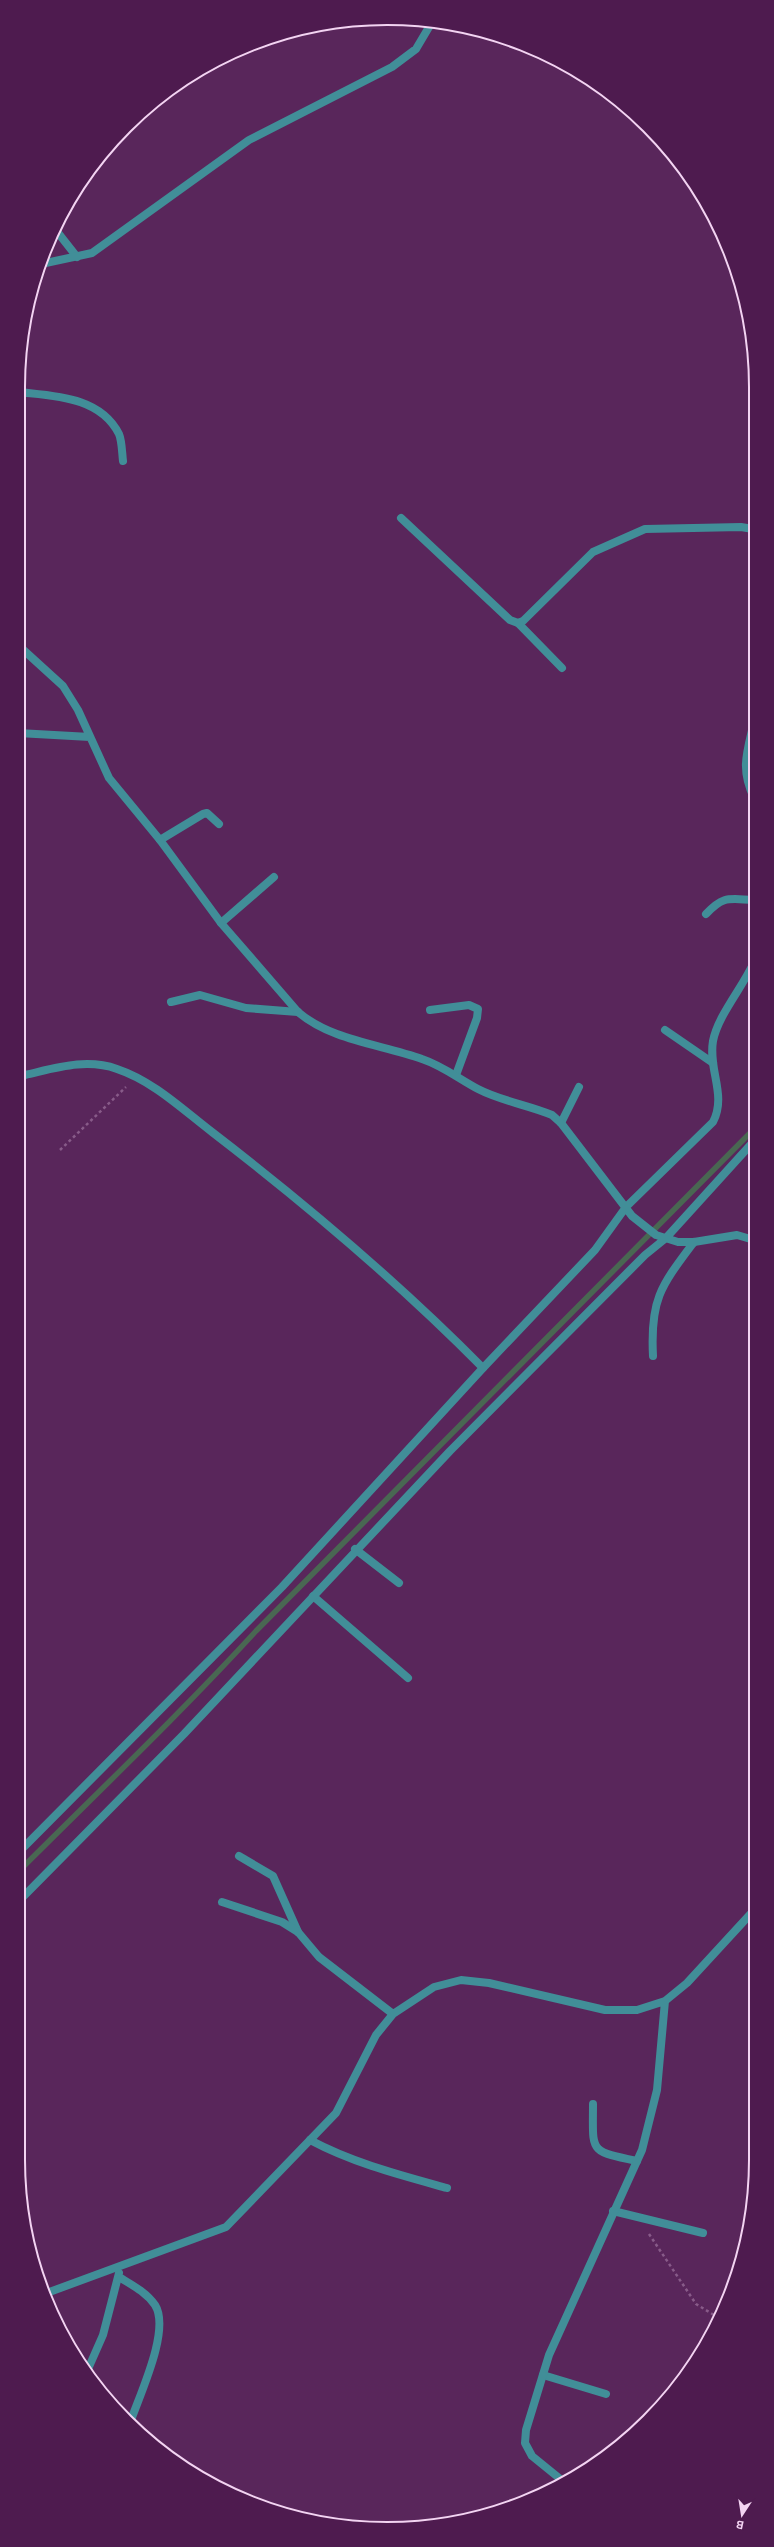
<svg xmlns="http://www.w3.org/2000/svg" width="774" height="2547" viewBox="0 0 774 2547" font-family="'Public Sans',sans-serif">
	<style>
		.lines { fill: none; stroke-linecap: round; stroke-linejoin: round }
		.stream { stroke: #496752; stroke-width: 5.5 }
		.path { stroke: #885b89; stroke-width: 2.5; stroke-dasharray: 3 3; stroke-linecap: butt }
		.lane { stroke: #418e98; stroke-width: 8 }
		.street { stroke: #418e98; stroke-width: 8 }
		.rim { fill: none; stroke: #f3d4f2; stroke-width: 2 }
	</style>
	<rect width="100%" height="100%" fill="#59265b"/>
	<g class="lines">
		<path class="stream" d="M18,1872C98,1792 180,1714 256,1631L754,1129"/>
		<path class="path" d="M60,1150L126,1087
			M649,2234L696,2304L719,2318"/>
		<path class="lane" d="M55,229L77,257
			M18,392C53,396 100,396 119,434C122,441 122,453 123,461
			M518,623L562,668
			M160,840L203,814L207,813L219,824
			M706,914C724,895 729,899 754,900
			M221,923L274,877
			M171,1002L200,995L246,1008L298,1012
			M430,1010L469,1005L478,1009L477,1018L456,1075
			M665,1030L713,1063
			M25,1075C56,1068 86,1058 117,1069C153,1081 182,1109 212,1132C307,1205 399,1283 483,1368
			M561,1123L579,1087
			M653,1356C650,1299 661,1286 694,1242
			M355,1549L399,1583
			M313,1596L408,1678
			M239,1856L273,1876L298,1932
			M593,2104C593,2152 588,2151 637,2161
			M310,2140C353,2163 400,2175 447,2188
			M613,2211L703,2233
			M119,2277C132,2285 146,2292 155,2305C171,2330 139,2396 130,2423
			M88,2369L103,2335L119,2273
			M543,2375L606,2394"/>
		<path class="street" d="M41,264L92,253L249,140L392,67L416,49L432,22
			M401,518L510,620L518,623L523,621L593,552L645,529L741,527L753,529
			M18,645L63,686L78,710L109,778L160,840L221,923L298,1012C332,1041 381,1044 422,1059C443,1066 459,1079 478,1089C501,1101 528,1105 552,1115L561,1123L632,1216L656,1235L678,1242H694L737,1235L754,1240
			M754,722C747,752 740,769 754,798
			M18,733L90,737
			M18,1853L282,1587L483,1368L595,1250L626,1207L713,1122C727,1095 708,1070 713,1041C718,1015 743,987 754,962
			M18,1902L184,1734L450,1451L645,1255L666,1238L754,1141
			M222,1902L282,1922L298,1932L319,1957L393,2014
			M44,2294L226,2227L336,2113L376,2035L393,2014L434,1987L461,1980L489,1983L605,2010H637L665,2001L687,1983L756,1908
			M564,2482L532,2456L525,2443L526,2430L549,2355L642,2150L657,2090L665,2001"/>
	</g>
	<path d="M0 0H774V2547H0ZM387 25H387A362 362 0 0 1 749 387V2160A362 362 0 0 1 387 2522H387A362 362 0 0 1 25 2160V387A362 362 0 0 1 387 25Z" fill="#4e1b4f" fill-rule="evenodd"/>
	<path class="rim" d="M387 25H387A362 362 0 0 1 749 387V2160A362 362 0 0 1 387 2522H387A362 362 0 0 1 25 2160V387A362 362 0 0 1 387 25Z"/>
	<g transform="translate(742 2515) rotate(192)" stroke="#4e1b4f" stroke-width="3" paint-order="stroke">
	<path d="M0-3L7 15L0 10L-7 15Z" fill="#f3d4f2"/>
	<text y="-6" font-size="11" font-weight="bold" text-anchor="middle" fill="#f3d4f2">B</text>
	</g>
</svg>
